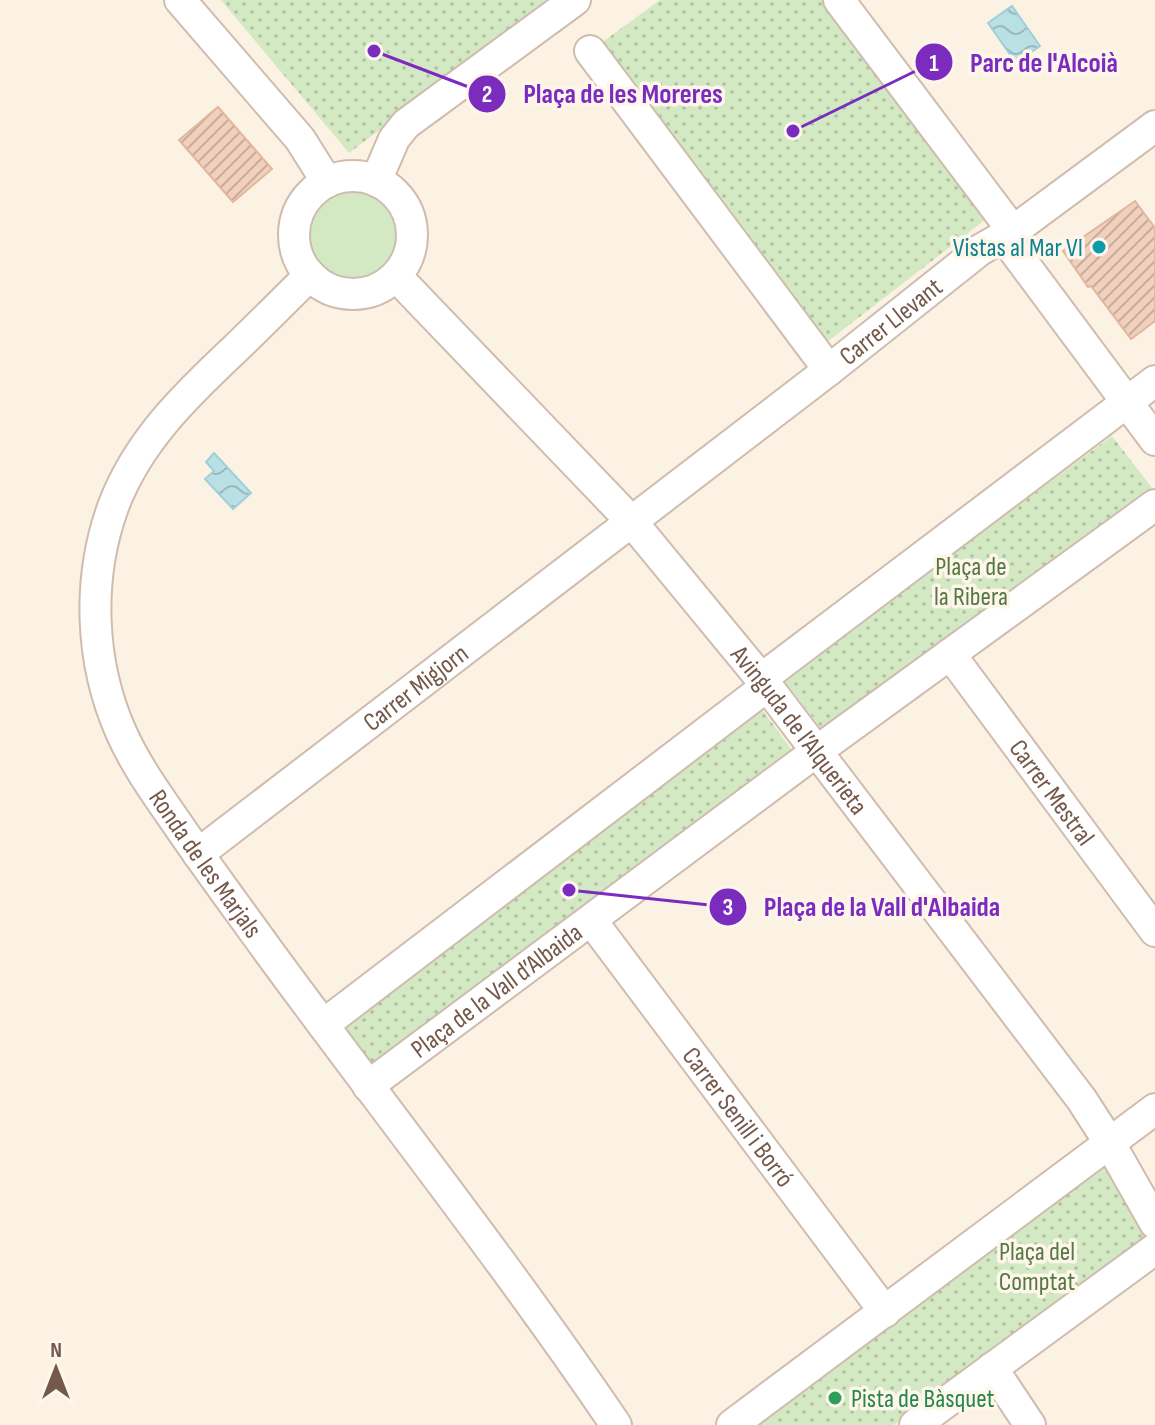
<svg xmlns="http://www.w3.org/2000/svg" width="1155" height="1425" viewBox="0 0 1155 1425" font-family="'Sofia Sans Condensed',sans-serif">
	<style>
		.grass { fill: #d3e9c3 }
		.park { fill: url(#park-dots) }
		.water { fill: url(#water-waves); stroke: #a0cfd7; stroke-width: 2 }
		.building { fill: url(#building-hatch); stroke: #e3b79d; stroke-width: 2 }
		.lines { fill: none; stroke-linecap: round; stroke-linejoin: round }
		.street-casing { stroke: #cfbcae; stroke-width: 34 }
		.street { stroke: #fff; stroke-width: 30 }
		.culture-dot { fill: #0f9aa8; stroke: #fff6eb; stroke-width: 3 }
		.leisure-dot { fill: #2e9e5b; stroke: #fff6eb; stroke-width: 3 }
		.labels { text-anchor: middle; stroke-width: 7; stroke-linejoin: round; paint-order: stroke }
		.culture-label { font-size: 26px; fill: #0d838f; stroke: #fff6eb; text-anchor: end }
		.street-label { font-size: 26px; fill: #74584a; stroke: #fff6eb }
		.park-label { font-size: 26px; fill: #547942; stroke: #fff6eb }
		.leisure-label { font-size: 26px; fill: #27864d; stroke: #fff6eb; text-anchor: start }
		.leader { fill: none; stroke: #7b2cbf; stroke-width: 3 }
		.callout-dot { fill: #7b2cbf; stroke: #fff6eb; stroke-width: 3 }
		.mark-label { font-size: 24px; text-anchor: middle; font-weight: bold; fill: #fff }
		.callout-label { font-size: 28px; text-anchor: middle; font-weight: bold; fill: #7b2cbf; stroke: #fff6eb; stroke-width: 7; stroke-linejoin: round; paint-order: stroke }
	</style>
	<defs>
		<pattern id="park-dots" width="8" height="8" patternUnits="userSpaceOnUse" patternTransform="scale(2)"><rect width="8" height="8" fill="#d3e9c3"/><path d="M2 2h.1M6 6h.1" fill="none" stroke="#b0c0a0" stroke-width="1.8" stroke-linecap="round"/></pattern>
		<pattern id="water-waves" width="16" height="10" patternUnits="userSpaceOnUse" patternTransform="scale(2)"><rect width="16" height="10" fill="#b9e0e5"/><path d="M0 5q4-4 8 0t8 0" fill="none" stroke="#9bb8bc"/></pattern>
		<pattern id="building-hatch" width="6" height="6" patternUnits="userSpaceOnUse" patternTransform="scale(2)"><rect width="6" height="6" fill="#f1d0bd"/><path d="M-1 1l2-2M0 6l6-6M5 7l2-2" fill="none" stroke="#c8ac9c"/></pattern>
	</defs>
	<rect width="100%" height="100%" fill="#fcf2e4"/>
	<path class="grass" d="M310 235a45 45 0 1 1 90 0a45 45 0 1 1-90 0Z"/>
	<path class="park" d="M221,0H552L349,153Z
		M660,0H824L990,216L822,346L597,46Z
		M1112,436L1153,489L824,732L783,679Z
		M761,708L796,756L377,1072L341,1024Z
		M1104,1165L1147,1237L894,1425H754Z"/>
	<path class="water" d="M1012,6L1040,46L1016,63L988,23Z
		M214,453L251,493L233,509L205,479L214,471L206,462Z"/>
	<path class="building" d="M218,107L272,169L233,202L179,140Z
		M1135,201L1155,228V321L1131,339L1091,286L1088,287L1063,251Z"/>
	<g class="lines">
		<defs>
			<g id="street">
				<path d="M180,0L300,139L327,182"/>
				<path d="M839,0L1013,231"/>
				<path d="M590,51L829,370"/>
				<circle cx="353" cy="235" r="59"/>
				<path d="M376,181L394,139L406,124L575,0"/>
				<path d="M1004,237L1155,440"/>
				<path id="s1" d="M310,275C285,300 261,324 235,349C186,395 137,442 113,507C87,579 90,662 121,732C135,764 156,793 176,822C206,866 238,909 269,952C385,1110 506,1263 616,1425"/>
				<path id="s2" d="M396,276L632,522L767,686L1082,1100L1109,1142L1155,1223"/>
				<path id="s3" d="M950,654L1155,931"/>
				<path d="M761,679L1155,381"/>
				<path id="s4" d="M198,854L829,370L980,250L1013,231L1155,126"/>
				<path id="s5" d="M591,920L885,1312"/>
				<path d="M323,1025L767,686"/>
				<path id="s6" d="M368,1086L817,751L1155,505"/>
				<path d="M992,1368L1030,1425"/>
				<path d="M732,1425L1155,1109"/>
				<path d="M915,1425L1155,1249"/>
			</g>
		</defs>
		<use href="#street" class="street-casing"/>
		<use href="#street" class="street"/>
	</g>
	<circle class="culture-dot" cx="1099" cy="247" r="8"/>
	<circle class="leisure-dot" cx="835" cy="1398" r="8"/>
	<g class="labels">
		<g class="culture-label">
			<text x="1083" y="256">Vistas al Mar VI</text>
		</g>
		<g class="street-label">
			<text dy="9" stroke="none"><textPath href="#s4" startOffset="874">Carrer Llevant</textPath></text>
			<text dy="9" stroke="none"><textPath href="#s4" startOffset="274">Carrer Migjorn</textPath></text>
			<text dy="9" stroke="none"><textPath href="#s2" startOffset="608">Avinguda de l’Alquerieta</textPath></text>
			<text dy="9" stroke="none"><textPath href="#s3" startOffset="172">Carrer Mestral</textPath></text>
			<text dy="9" stroke="none"><textPath href="#s1" startOffset="694">Ronda de les Marjals</textPath></text>
			<text dy="9" stroke="none"><textPath href="#s6" startOffset="160">Plaça de la Vall d’Albaida</textPath></text>
			<text dy="9" stroke="none"><textPath href="#s5" startOffset="246">Carrer Senill i Borró</textPath></text>
		</g>
		<g class="park-label">
			<text x="971" y="575">Plaça de<tspan x="971" dy="30">la Ribera</tspan></text>
			<text x="1037" y="1260">Plaça del<tspan x="1037" dy="30">Comptat</tspan></text>
		</g>
		<g class="leisure-label">
			<text x="851" y="1407">Pista de Bàsquet</text>
		</g>
	</g>
	<path class="leader" d="M793 131L934 62M374 51L487 94M569 890L728 907"/>
	<g class="callout-dot">
		<circle cx="793" cy="131" r="8"/>
		<circle cx="374" cy="51" r="8"/>
		<circle cx="569" cy="890" r="8"/>
		<circle cx="934" cy="62" r="20"/>
		<circle cx="487" cy="94" r="20"/>
		<circle cx="728" cy="907" r="20"/>
	</g>
	<g class="mark-label">
		<text x="934" y="71">1</text>
		<text x="487" y="102">2</text>
		<text x="728" y="915">3</text>
	</g>
	<g class="callout-label">
		<text x="1044" y="72">Parc de l'Alcoià</text>
		<text x="623" y="103">Plaça de les Moreres</text>
		<text x="882" y="916">Plaça de la Vall d'Albaida</text>
	</g>
	<g transform="translate(56 1369)" stroke="#fff6eb" stroke-width="6" paint-order="stroke">
	<path d="M0-6L14 30L0 20L-14 30Z" fill="#74584a"/>
	<text y="-12" font-size="22" font-weight="bold" text-anchor="middle" fill="#74584a">N</text>
	</g>
</svg>
